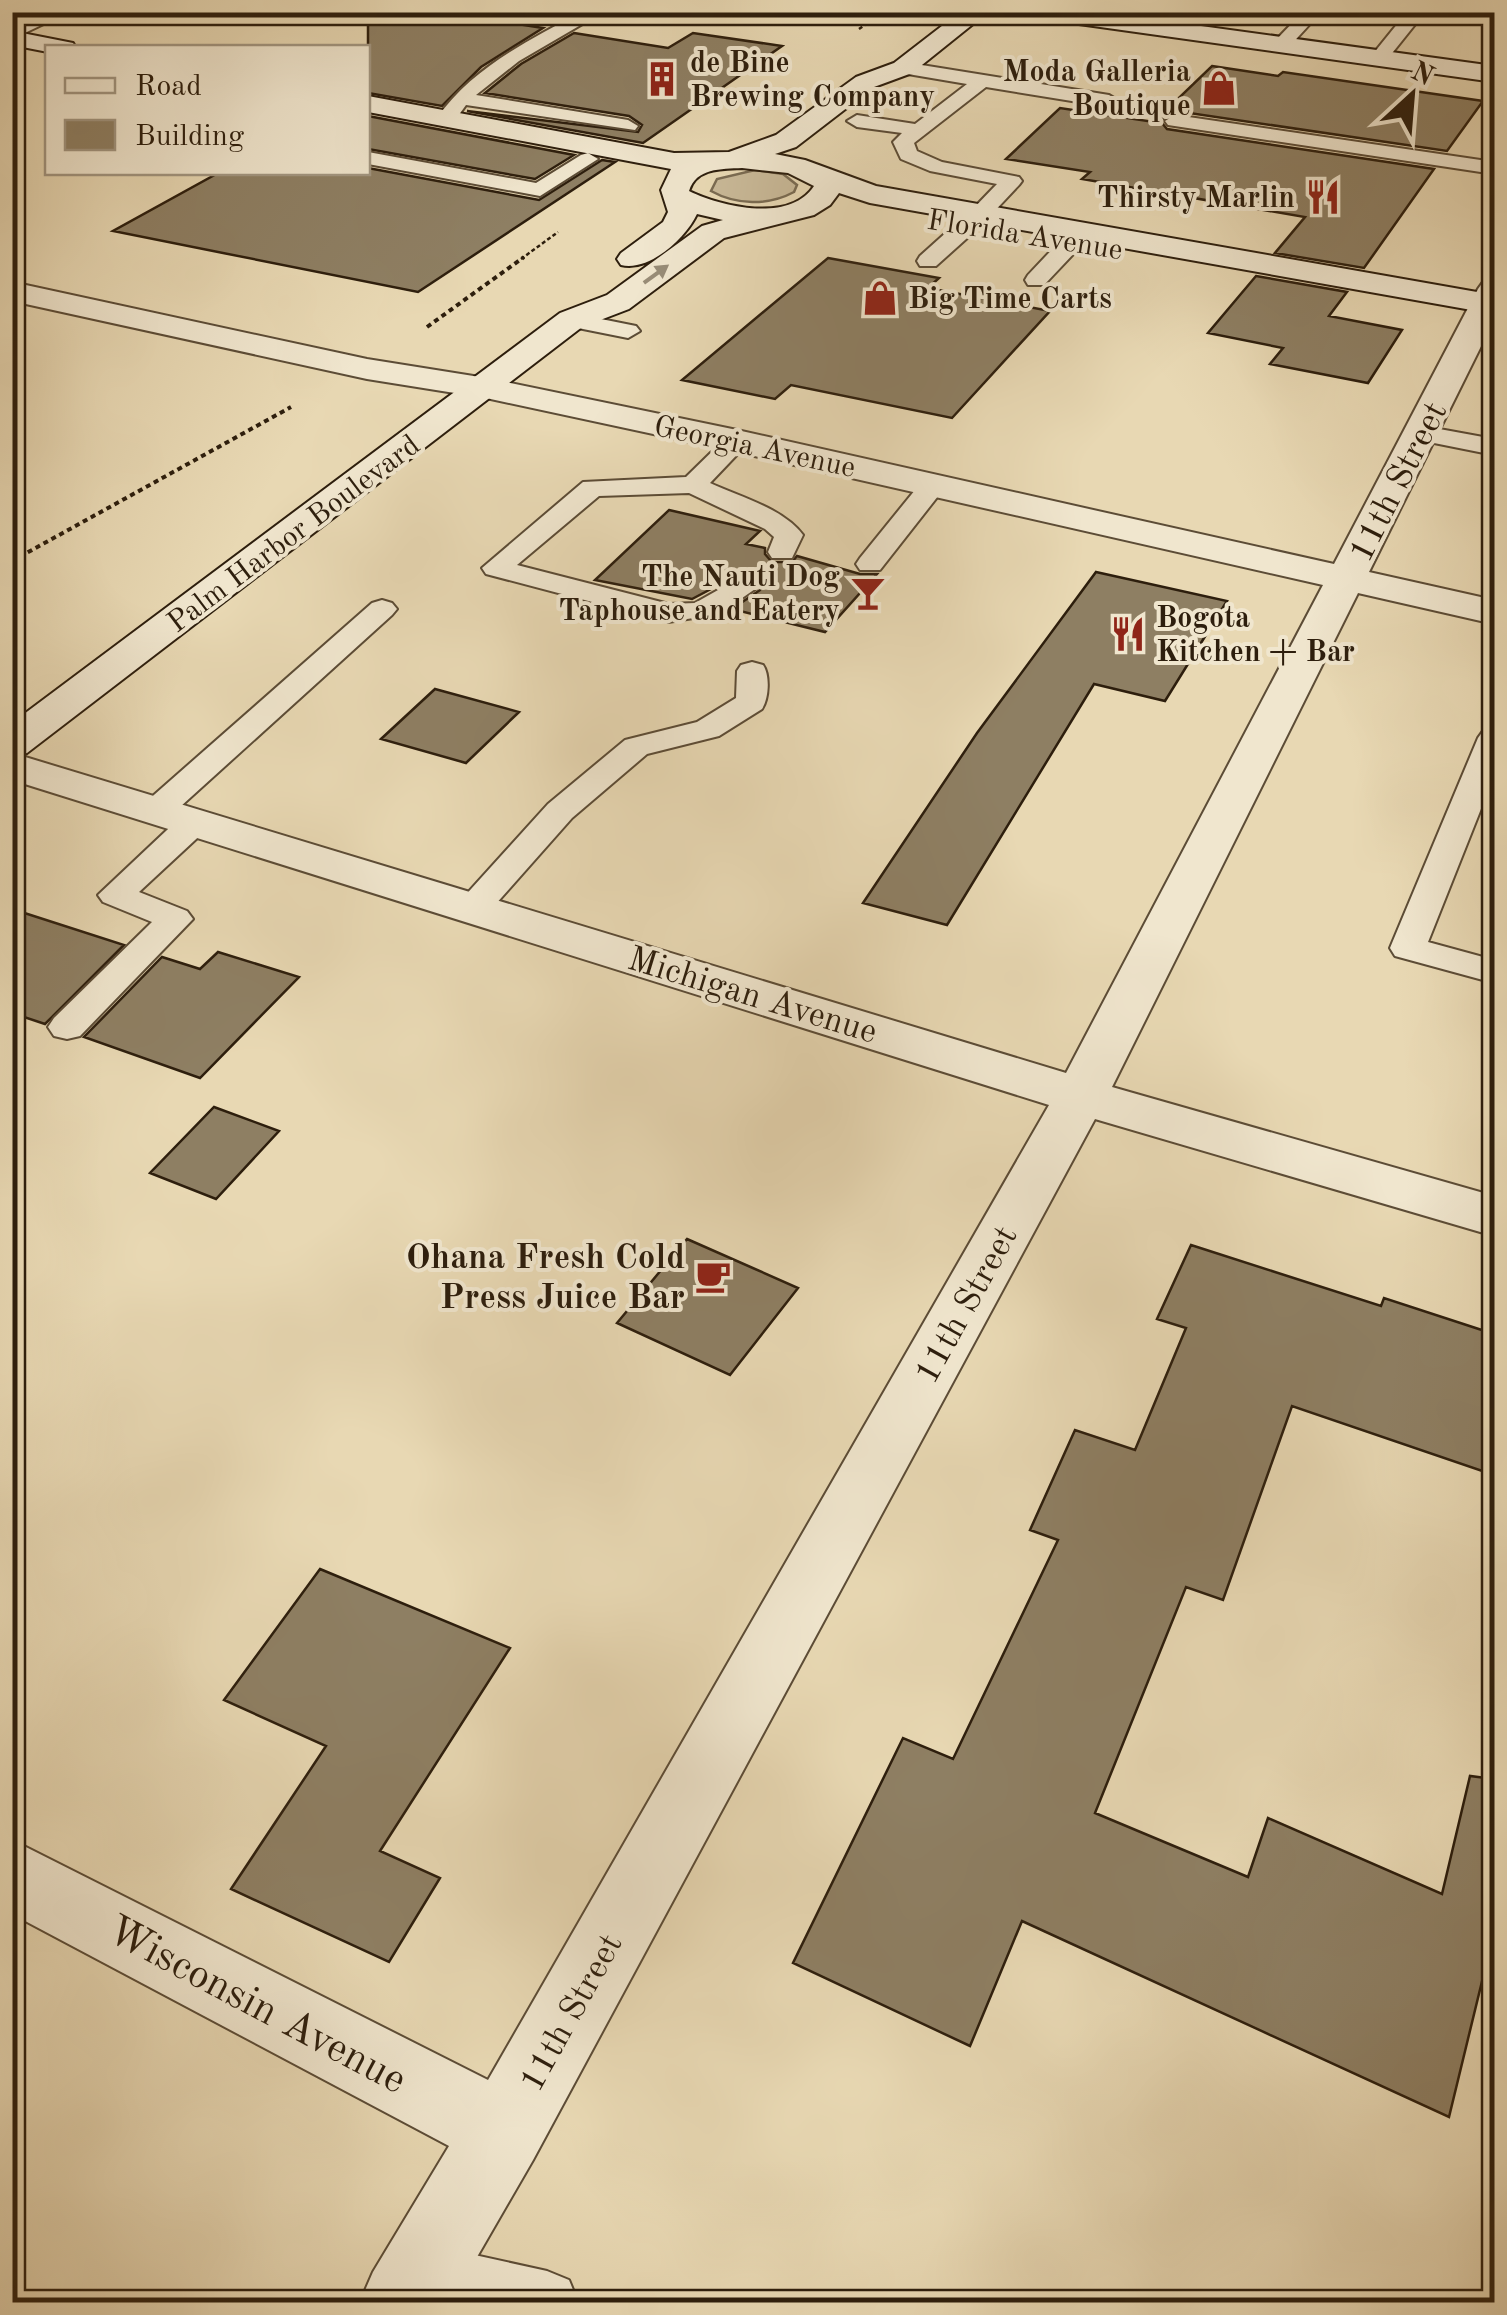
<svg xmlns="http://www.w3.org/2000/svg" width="1507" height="2315" viewBox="0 0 1507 2315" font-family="'Old Standard TT',serif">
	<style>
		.green { fill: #c8b897; stroke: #7a6b52; stroke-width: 2.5 }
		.building { fill: #8e7f63; stroke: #2d1e0d; stroke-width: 2.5 }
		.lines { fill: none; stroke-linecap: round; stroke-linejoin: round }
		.lane-casing { stroke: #5c4c36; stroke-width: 4 }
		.street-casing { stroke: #5c4c36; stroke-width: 4 }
		.secondary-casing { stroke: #2d1e0d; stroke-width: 4 }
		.path-far1 { stroke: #2d1e0d; stroke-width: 2.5; stroke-dasharray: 4 2.5; stroke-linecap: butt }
		.path { stroke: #2d1e0d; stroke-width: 4; stroke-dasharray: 5 4; stroke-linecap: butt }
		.lane { fill: #f0e6ce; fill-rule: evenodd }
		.street { fill: #f0e6ce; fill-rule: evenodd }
		.secondary { fill: #f0e6ce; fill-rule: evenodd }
		.oneway { fill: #988c77 }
		.labels { text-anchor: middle; stroke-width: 8; stroke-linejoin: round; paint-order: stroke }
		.far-poi-label { font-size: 30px; font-weight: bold; fill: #2d1e0d; stroke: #f0e6ce; text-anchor: start }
		.far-street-label { font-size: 30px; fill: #2d1e0d; stroke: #f0e6ce }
		.street-label { font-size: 35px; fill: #2d1e0d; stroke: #f0e6ce }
		.poi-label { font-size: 35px; font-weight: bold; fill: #2d1e0d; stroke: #f0e6ce; text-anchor: end }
		.near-street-label { font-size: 42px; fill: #2d1e0d; stroke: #f0e6ce }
	</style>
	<rect width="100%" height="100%" fill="#e8d8b3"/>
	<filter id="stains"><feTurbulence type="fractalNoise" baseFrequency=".002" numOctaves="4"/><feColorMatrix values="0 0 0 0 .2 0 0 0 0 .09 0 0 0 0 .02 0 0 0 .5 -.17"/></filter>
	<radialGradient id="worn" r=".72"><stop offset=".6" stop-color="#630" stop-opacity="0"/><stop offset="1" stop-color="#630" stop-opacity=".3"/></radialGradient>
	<path class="green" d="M755,170L783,174L797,185L794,192C768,206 736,205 711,191L717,179Z"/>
	<path class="building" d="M368,12H442L543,28L481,67L442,106L368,93Z
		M574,33L668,48L693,33L782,46L643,143L467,111L638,132L642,125L629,116L485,93L521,64Z
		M1212,66L1278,76L1283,72L1483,101L1447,151L1176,111L1163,118L1162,123L1167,129L1434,169L1364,268L1275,253L1305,217L1082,179L1090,172L1006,159L1060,108L1154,122Z
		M368,116L574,155L535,179L368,149Z
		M602,160L615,162L418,292L113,231L220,172H368V168L539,200Z
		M828,258L939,278L928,288L1050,311L952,418L791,385L775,399L682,380Z
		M1256,276L1347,292L1329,316L1402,330L1368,383L1270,364L1283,348L1208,333Z
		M669,510L760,531L746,544L765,548V554L772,562H792L797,556L860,574H877L825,632L732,609L760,590L761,585L754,577L732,578L692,599L595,580Z
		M1096,572L1227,601L1165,701L1094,684L947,925L863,903L977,733Z
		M435,689L519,712L466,763L381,739Z
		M12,909L124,945L45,1024L12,1013Z
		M218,952L299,977L200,1078L84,1037L162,957L200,969Z
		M214,1107L279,1131L216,1199L150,1173Z
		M687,1239L798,1288L730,1375L617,1323Z
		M1191,1245L1381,1306L1384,1298L1494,1334V1475L1292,1406L1223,1600L1186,1587L1095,1813L1248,1877L1268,1818L1442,1894L1470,1776L1494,1779V1932L1449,2117L1022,1921L970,2046L793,1963L903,1738L953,1759L1058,1540L1030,1530L1075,1430L1135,1450L1186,1328L1157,1319Z
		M320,1569L510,1648L380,1851L440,1878L389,1962L231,1889L326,1746L224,1700Z"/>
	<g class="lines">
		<defs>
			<path id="lane" d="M45,12H69L12,39V27Z
				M581,12H603L519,61L476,95L628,120L638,126L635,130L466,105L453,123H439L436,119C473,67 526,42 581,12Z
				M1303,12H1321L1287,49H1275V41Z
				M1407,12H1425L1385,62H1373V54Z
				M903,62L1109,95L1119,101L1109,107L986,87L914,143L917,151L942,162L1019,177L1022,181L1019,185L989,217L981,218L970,212L997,184L930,171L901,159L893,142L902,133L857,127L847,121L857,115L915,124L967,84L896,72L894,68Z
				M1175,115L1494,162V174L1168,125L1165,121Z
				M368,152L536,183L581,155L588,153L598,159L540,196L368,164Z
				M967,220L975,221L978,226L975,231L936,266H920L917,261L920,256L959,221Z
				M1070,237L1081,244L1078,249L1044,285H1028L1025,280L1028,275L1062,239Z
				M571,313L636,326L640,331L628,338L563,325L559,320Z
				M1423,426L1494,439V455L1414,439L1410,434L1414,429Z
				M737,433L750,441L710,483C740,497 783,508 803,535L792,558H772L768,552L774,537L765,529L689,493L599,496L517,565L669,604L695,603L734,581H754L758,587L719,614L668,622L486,574L482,568L583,482L686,477L728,436Z
				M933,477L946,485L942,491L880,570H860L856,564L860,558L924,479Z
				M382,600L392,603L397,609L392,615L170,816H146L141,809L146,802L372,603Z
				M752,662L763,665C770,675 769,698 762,709L719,736L647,754L572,818L486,915L474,918L462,915L456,907L462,899L548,804L625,740L697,722L736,698L737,671L741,665Z
				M1494,728V776L1428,942L1494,960V983L1395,956L1390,948L1478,738L1483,731Z
				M196,811L208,814L213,821L208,828L139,892L187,911L193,919L80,1036L67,1039L54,1036L48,1027L54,1018L152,922L103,902L98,895L184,814Z
				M420,2243L547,2271L569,2280L578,2302H414L398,2296L389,2274L398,2252Z"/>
			<path id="street" d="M1494,280V320L1369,572L1494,600V624L1358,593L1112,1087L1494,1196V1236L1095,1119L533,2160L451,2302H360L373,2272L449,2146L12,1914V1840L488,2080L1049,1105L12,780V753L1066,1073L1323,585L737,452L486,398L367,379L12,301V282L367,359L486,378L737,430L1334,564L1478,289L1483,282Z"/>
			<path id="secondary" d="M960,12H988L912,73L874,87L796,147L775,154L805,160L876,186L1494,295V314L870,203L839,193L830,205L814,215L724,238L629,309L582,327L27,753L12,757V723L560,313L607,295L702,226L723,220L697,214C686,238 649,272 621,265L617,259L621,253L663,222L668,212L661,190L671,169L368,112V96L674,153L729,152L776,135L856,77L894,63ZM742,168L788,173L814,186C790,223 722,207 689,191C696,168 721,169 742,168Z
				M1031,12H1099L1494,66V82L1043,19Z
				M12,31L73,43L76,48H48V52L12,45Z"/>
		</defs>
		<use href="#lane" class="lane-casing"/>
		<use href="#street" class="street-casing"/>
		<use href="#secondary" class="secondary-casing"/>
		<path class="path-far1" d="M859,29L883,12
			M521,259L558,232"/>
		<path class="path" d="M427,327L524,257
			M12,561L291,407"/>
		<use href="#lane" class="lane"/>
		<use href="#street" class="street"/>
		<use href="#secondary" class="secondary"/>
	</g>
	<defs><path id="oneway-solid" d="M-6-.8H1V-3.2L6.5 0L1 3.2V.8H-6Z" transform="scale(2.5)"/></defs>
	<use class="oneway" href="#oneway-solid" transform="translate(656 274) rotate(-36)"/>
	<defs>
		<symbol id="building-bare" viewBox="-9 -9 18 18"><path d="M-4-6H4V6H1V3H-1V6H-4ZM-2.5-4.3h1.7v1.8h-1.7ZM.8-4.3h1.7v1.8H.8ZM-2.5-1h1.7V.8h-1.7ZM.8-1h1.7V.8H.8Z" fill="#8f2418" stroke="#f0e6ce" stroke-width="2.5" paint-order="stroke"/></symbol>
		<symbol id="shop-bare" viewBox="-9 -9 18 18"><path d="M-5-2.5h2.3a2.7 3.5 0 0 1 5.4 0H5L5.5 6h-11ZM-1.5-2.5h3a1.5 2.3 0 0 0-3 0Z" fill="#8f2418" stroke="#f0e6ce" stroke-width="2.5" paint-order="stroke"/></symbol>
		<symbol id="restaurant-bare" viewBox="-9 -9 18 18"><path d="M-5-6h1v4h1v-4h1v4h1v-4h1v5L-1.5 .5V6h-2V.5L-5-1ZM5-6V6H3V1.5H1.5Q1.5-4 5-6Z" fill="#8f2418" stroke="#f0e6ce" stroke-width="2.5" paint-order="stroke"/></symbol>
		<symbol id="bar-bare" viewBox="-9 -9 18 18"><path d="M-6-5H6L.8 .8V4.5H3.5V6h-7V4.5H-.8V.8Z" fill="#8f2418" stroke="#f0e6ce" stroke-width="2.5" paint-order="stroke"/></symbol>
		<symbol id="cafe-bare" viewBox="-9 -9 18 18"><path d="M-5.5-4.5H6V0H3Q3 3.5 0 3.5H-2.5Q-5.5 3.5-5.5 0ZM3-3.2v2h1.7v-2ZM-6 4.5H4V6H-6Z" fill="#8f2418" stroke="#f0e6ce" stroke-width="2.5" paint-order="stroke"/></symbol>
	</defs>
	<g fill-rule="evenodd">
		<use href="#building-bare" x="637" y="54" width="50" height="50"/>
		<use href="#shop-bare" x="1194" y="63" width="50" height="50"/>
		<use href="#restaurant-bare" x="1298" y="172" width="50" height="50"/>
		<use href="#shop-bare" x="855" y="273" width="50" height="50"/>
		<use href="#bar-bare" x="843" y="568" width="50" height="50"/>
		<use href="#restaurant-bare" x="1103" y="609" width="50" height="50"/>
		<use href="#cafe-bare" x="688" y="1251" width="50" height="50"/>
	</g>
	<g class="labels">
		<g class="far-poi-label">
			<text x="690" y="72">de Bine<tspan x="690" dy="34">Brewing Company</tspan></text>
			<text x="1191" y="81" text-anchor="end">Moda Galleria<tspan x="1191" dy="34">Boutique</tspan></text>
			<text x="1295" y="207" text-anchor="end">Thirsty Marlin</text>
			<text x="908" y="308">Big Time Carts</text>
			<text x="840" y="586" text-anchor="end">The Nauti Dog<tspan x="840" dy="34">Taphouse and Eatery</tspan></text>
			<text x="1156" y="627">Bogota<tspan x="1156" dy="34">Kitchen + Bar</tspan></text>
		</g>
		<g class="far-street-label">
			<text transform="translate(1025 234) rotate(9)" y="10">Florida Avenue</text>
			<text transform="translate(755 446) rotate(12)" y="10">Georgia Avenue</text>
			<text transform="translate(293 533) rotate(-37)" y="10">Palm Harbor Boulevard</text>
		</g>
		<g class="street-label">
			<text transform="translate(1397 481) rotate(-63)" y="12">11th Street</text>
			<text transform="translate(753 994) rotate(17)" y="12">Michigan Avenue</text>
			<text transform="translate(965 1304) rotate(-61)" y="12">11th Street</text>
			<text transform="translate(570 2012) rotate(-61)" y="12">11th Street</text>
		</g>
		<g class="poi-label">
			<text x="685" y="1268">Ohana Fresh Cold<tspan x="685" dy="40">Press Juice Bar</tspan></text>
		</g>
		<g class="near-street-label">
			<text transform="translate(258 2003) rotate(28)" y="15">Wisconsin Avenue</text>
		</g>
	</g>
	<rect width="1507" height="2315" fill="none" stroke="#e8d8b3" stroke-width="50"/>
	<rect x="15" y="15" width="1477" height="2285" fill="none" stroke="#2d1e0d" stroke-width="5"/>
	<rect x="25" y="25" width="1457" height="2265" fill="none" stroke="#2d1e0d" stroke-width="2.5"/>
	<rect x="45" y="45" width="325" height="130" fill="#f0e6ce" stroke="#a29681" stroke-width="2.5"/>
	<rect x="65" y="78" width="50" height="15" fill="#f0e6ce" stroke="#a29681" stroke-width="2.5"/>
	<text x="135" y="95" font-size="30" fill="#2d1e0d">Road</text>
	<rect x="65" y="120" width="50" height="30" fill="#8e7f63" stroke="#a29681" stroke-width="2.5"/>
	<text x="135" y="145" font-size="30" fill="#2d1e0d">Building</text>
	<g transform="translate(1412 95) rotate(26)" stroke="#f0e6ce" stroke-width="8" paint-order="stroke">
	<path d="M0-8L18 38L0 25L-18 38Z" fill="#2d1e0d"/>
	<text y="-15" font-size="28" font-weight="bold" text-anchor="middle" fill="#2d1e0d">N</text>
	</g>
	<rect width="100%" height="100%" filter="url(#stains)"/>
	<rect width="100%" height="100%" fill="url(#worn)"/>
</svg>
